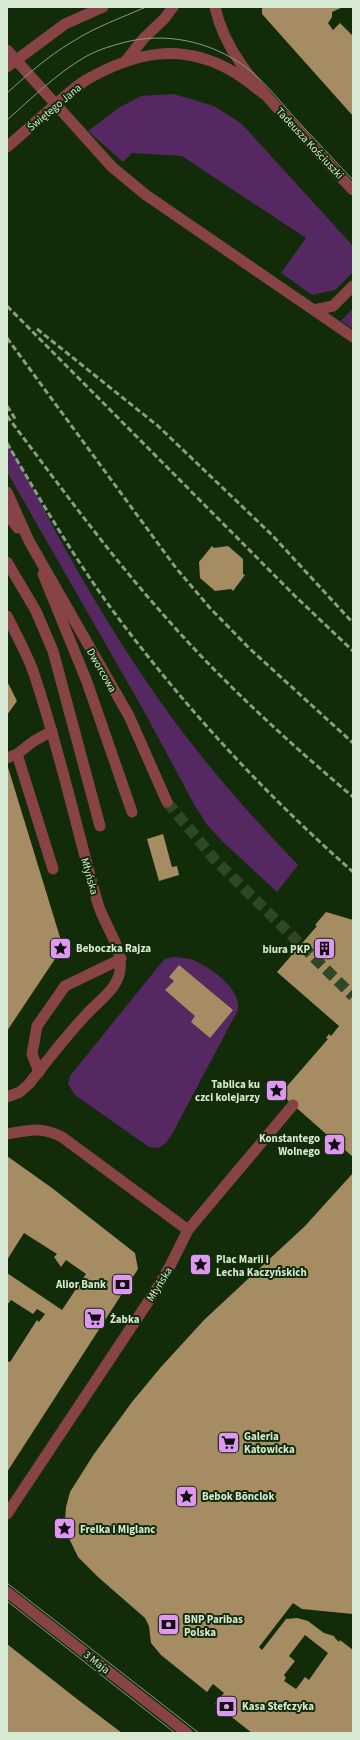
<svg xmlns="http://www.w3.org/2000/svg" width="360" height="1740" viewBox="0 0 360 1740" font-family="'Source Sans 3',sans-serif">
	<style>
		.green { fill: #552861 }
		.building { fill: #a68c62; fill-rule: evenodd }
		.lines { fill: none; stroke-linecap: round; stroke-linejoin: round }
		.tertiary-tunnel { stroke: #304727; stroke-width: 11; stroke-dasharray: 11 5.5; stroke-linecap: butt }
		.service { stroke: #884346; stroke-width: 11 }
		.pedestrian { stroke: #884346; stroke-width: 11 }
		.minor { stroke: #884346; stroke-width: 11 }
		.tertiary { stroke: #884346; stroke-width: 11 }
		.tram { stroke: #889d82; stroke-width: 1 }
		.rail { stroke: #889d82; stroke-width: 3; stroke-dasharray: 6 3; stroke-linecap: butt }
		.labels { text-anchor: middle; stroke-width: 4; stroke-linejoin: round; paint-order: stroke }
		.street-label { font-size: 11px; fill: #d7e8d3; stroke: #122b09 }
		.poi-label { font-size: 11px; font-weight: bold; fill: #d7e8d3; stroke: #122b09; text-anchor: start }
	</style>
	<rect width="100%" height="100%" fill="#122b09"/>
	<path class="green" d="M174,94L214,106L242,124L353,246V272L335,290L312,295L281,273L306,238L182,156L132,153L123,162L88,131L120,107L141,96Z
		M352,309L353,310V329L341,321Z
		M7,442C30,480 49,521 71,559C106,621 148,688 192,744C225,787 261,826 298,865L277,892L224,843L208,826L195,806L145,713L7,472Z
		M174,957C180,958 188,958 193,960C211,968 241,988 238,1010L171,1136L165,1144L158,1148L149,1147L75,1095L68,1084L70,1076L157,968L165,959Z"/>
	<path class="building" d="M262,7H343L332,12V17L328,23L333,30L340,23L353,36L352,45L353,46V116L262,14Z
		M212,546L214,548L228,546L243,559V574L245,575L233,591L231,589L215,591L200,578L199,562Z
		M7,681L17,701L7,715Z
		M7,764L63,947L7,1031Z
		M163,834L172,867L177,866L179,875L159,881L147,839Z
		M326,912L353,920V1157L338,1144L336,1146L333,1142L334,1141L282,1095L281,1097L277,1094L280,1090L282,1092L328,1039L326,1038L329,1034L331,1036L339,1026L277,972L317,926L315,925Z
		M179,965L233,1010L210,1038L191,1022L195,1016L165,990L174,981L169,977Z
		M7,1156L52,1188L135,1253L138,1269L7,1472V1361L10,1362L37,1320L39,1322L45,1314L37,1309L33,1314L11,1300L7,1305V1273L62,1310L86,1274L66,1260L61,1267L54,1257L57,1254L24,1233L7,1260Z
		M353,1173V1614L302,1609L293,1603L259,1647L262,1650L286,1619L297,1618L308,1621L324,1633L334,1636L335,1638L339,1642L340,1640L353,1650V1733H252L215,1704L224,1693L213,1684L207,1692L161,1655L151,1643L149,1626L145,1618L98,1577L78,1557L67,1534L65,1521L66,1507L70,1492L94,1454L132,1402L161,1367L204,1320L305,1226ZM305,1635L328,1653L309,1680L305,1677L296,1689L284,1681L286,1678L284,1675L295,1661L289,1656Z
		M7,1644L77,1699L122,1733H7Z"/>
	<g class="lines">
		<path class="tertiary-tunnel" d="M167,802L216,861L353,996"/>
		<path class="service" d="M7,50L112,167L146,195L353,337
			M314,310L333,306L353,286
			M7,562L36,611L53,651L100,826
			M43,574L87,682L132,812
			M17,754L53,869
			M7,758L17,754L34,741L52,731
			M39,1072L32,1054L37,1026L65,986L121,959"/>
		<path class="pedestrian" d="M7,1134C30,1130 41,1126 62,1137L188,1230L170,1266L156,1290L7,1514
			M188,1230L293,1105
			M7,1592L187,1733"/>
		<path class="minor" d="M125,62L144,38L164,19L173,7
			M7,616C16,634 26,652 33,671C59,747 76,827 98,904C105,927 126,951 119,975C114,992 96,1003 85,1016C65,1037 47,1061 29,1084L20,1092L7,1097"/>
		<path class="tertiary" d="M215,7C225,54 260,89 291,123C312,145 332,168 353,190
			M7,67L65,24L103,7
			M7,147C23,133 39,119 55,105C65,96 75,87 86,80C135,52 181,42 232,71C244,77 255,88 267,96
			M7,492L29,541L129,716L167,802
			M7,514L18,528"/>
		<path class="tram" d="M7,93C27,75 48,56 72,42C95,27 121,18 146,7
			M7,120C32,98 56,74 85,57C99,49 114,45 130,41C173,32 218,44 252,72C267,85 280,101 293,116C313,137 333,159 353,180
			M7,1583L199,1733
			M7,1601L175,1733"/>
		<path class="rail" d="M7,306L295,596L353,651
			M37,329L158,426L272,535L353,623
			M7,338L176,568L210,608L249,648L353,743
			M7,406L16,420
			M7,416C57,482 106,550 161,612C219,679 285,739 353,797
			M7,443C42,503 77,563 119,619C189,712 266,795 353,872"/>
	</g>
	<defs>
		<symbol id="sight-square" viewBox="-11 -11 22 22"><rect x="-9" y="-9" width="18" height="18" rx="4" fill="#de98f2" stroke="#122b09"/><path d="M0-6L1.8-2.2L6-1.7L2.9 1.2L3.7 5.4L0 3.3L-3.7 5.4L-2.9 1.2L-6-1.7L-1.8-2.2Z" fill="#111"/></symbol>
		<symbol id="building-square" viewBox="-11 -11 22 22"><rect x="-9" y="-9" width="18" height="18" rx="4" fill="#de98f2" stroke="#122b09"/><path d="M-4-6H4V6H1V3H-1V6H-4ZM-2.5-4.3h1.7v1.8h-1.7ZM.8-4.3h1.7v1.8H.8ZM-2.5-1h1.7V.8h-1.7ZM.8-1h1.7V.8H.8Z" fill="#111"/></symbol>
		<symbol id="bank-square" viewBox="-11 -11 22 22"><rect x="-9" y="-9" width="18" height="18" rx="4" fill="#de98f2" stroke="#122b09"/><path d="M-6-4H6V4H-6ZM0-2.3a2.3 2.3 0 1 0 0 4.6a2.3 2.3 0 1 0 0-4.6Z" fill="#111"/></symbol>
		<symbol id="supermarket-square" viewBox="-11 -11 22 22"><rect x="-9" y="-9" width="18" height="18" rx="4" fill="#de98f2" stroke="#122b09"/><path d="M-6-5.5h2.5l.6 2H6L4.5 2H-2.5L-4.4-4H-6ZM-1.5 3.2a1.3 1.3 0 1 0 .1 0ZM3 3.2a1.3 1.3 0 1 0 .1 0Z" fill="#111"/></symbol>
	</defs>
	<g fill-rule="evenodd">
		<use href="#sight-square" x="48" y="936" width="25" height="25"/>
		<use href="#building-square" x="312" y="936" width="25" height="25"/>
		<use href="#sight-square" x="264" y="1078" width="25" height="25"/>
		<use href="#sight-square" x="322" y="1132" width="25" height="25"/>
		<use href="#sight-square" x="188" y="1252" width="25" height="25"/>
		<use href="#bank-square" x="110" y="1272" width="25" height="25"/>
		<use href="#supermarket-square" x="82" y="1306" width="25" height="25"/>
		<use href="#supermarket-square" x="216" y="1430" width="25" height="25"/>
		<use href="#sight-square" x="174" y="1484" width="25" height="25"/>
		<use href="#sight-square" x="52" y="1516" width="25" height="25"/>
		<use href="#bank-square" x="156" y="1612" width="25" height="25"/>
		<use href="#bank-square" x="214" y="1694" width="25" height="25"/>
	</g>
	<g class="labels">
		<g class="street-label">
			<text transform="translate(54 107) rotate(-40)" y="4">Świętego Jana</text>
			<text transform="translate(310 143) rotate(47)" y="4">Tadeusza Kościuszki</text>
			<text transform="translate(102 670) rotate(60)" y="4">Dworcowa</text>
			<text transform="translate(90 876) rotate(74)" y="4">Młyńska</text>
			<text transform="translate(159 1284) rotate(-58)" y="4">Młyńska</text>
			<text transform="translate(97 1662) rotate(38)" y="4">3 Maja</text>
		</g>
		<g class="poi-label">
			<text x="76" y="952">Beboczka Rajza</text>
			<text x="310" y="953" text-anchor="end">biura PKP</text>
			<text x="260" y="1088" text-anchor="end">Tablica ku<tspan x="260" dy="13">czci kolejarzy</tspan></text>
			<text x="320" y="1142" text-anchor="end">Konstantego<tspan x="320" dy="13">Wolnego</tspan></text>
			<text x="216" y="1263">Plac Marii i<tspan x="216" dy="13">Lecha Kaczyńskich</tspan></text>
			<text x="106" y="1288" text-anchor="end">Alior Bank</text>
			<text x="110" y="1323">Żabka</text>
			<text x="244" y="1440">Galeria<tspan x="244" dy="13">Katowicka</tspan></text>
			<text x="202" y="1500">Bebok Bōnclok</text>
			<text x="80" y="1533">Frelka i Miglanc</text>
			<text x="184" y="1623">BNP Paribas<tspan x="184" dy="13">Polska</tspan></text>
			<text x="242" y="1710">Kasa Stefczyka</text>
		</g>
	</g>
	<rect width="360" height="1740" fill="none" stroke="#d7e8d3" stroke-width="16"/>
</svg>
